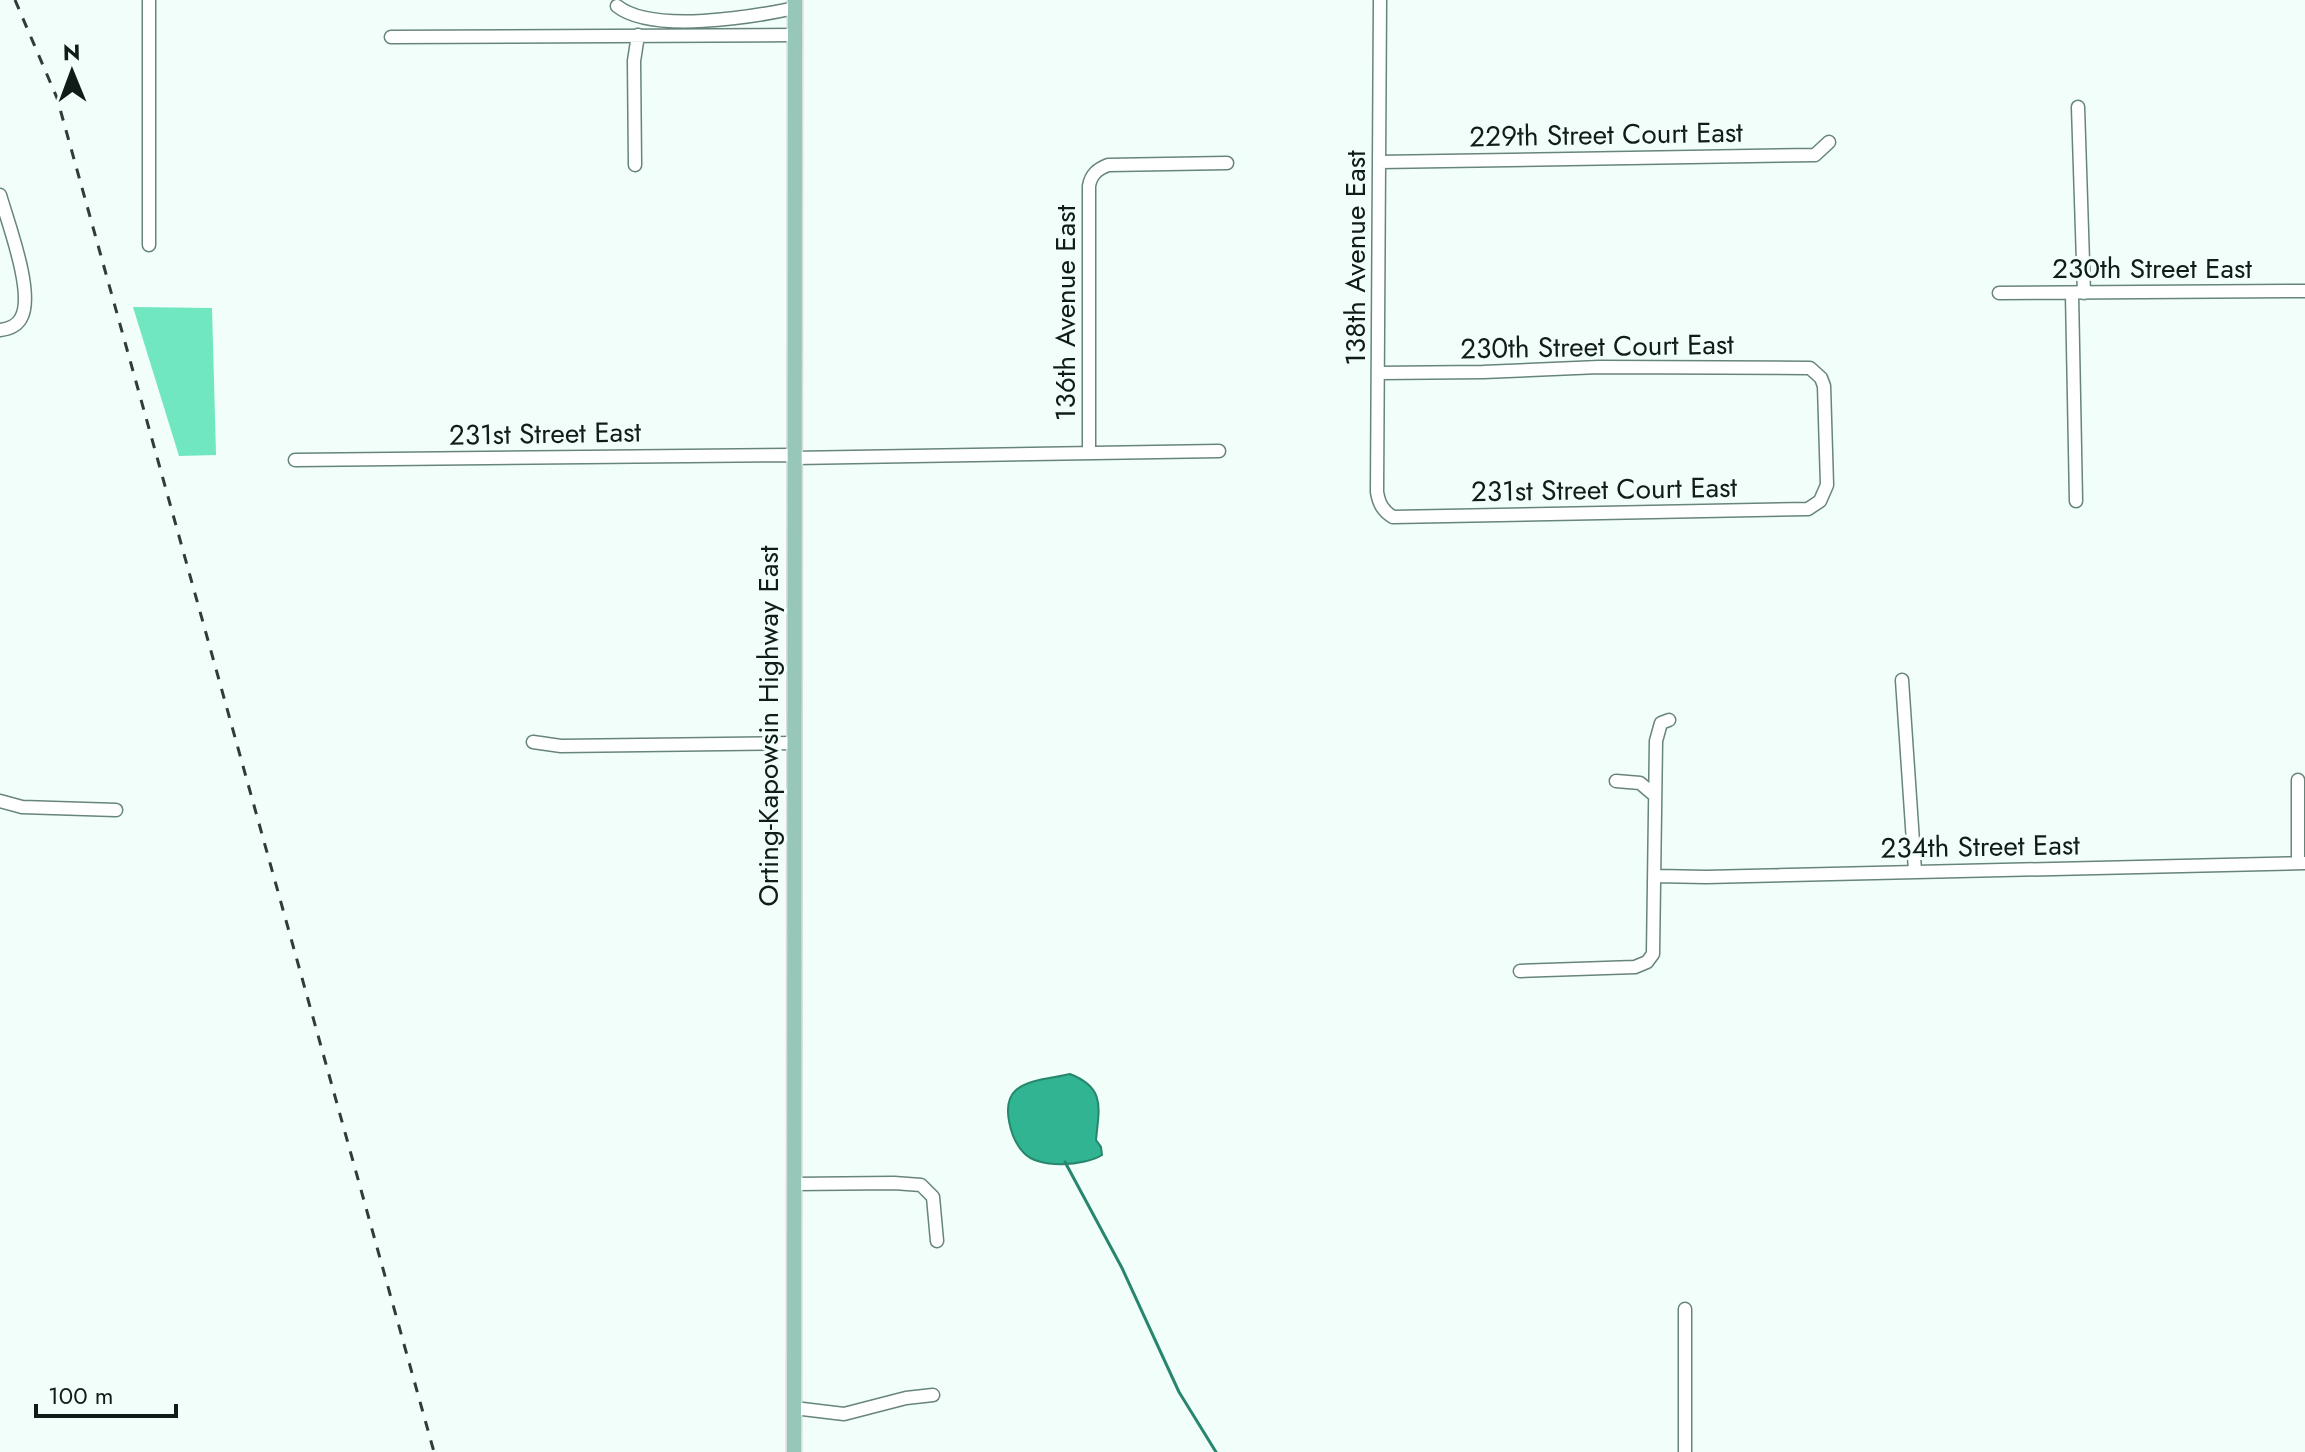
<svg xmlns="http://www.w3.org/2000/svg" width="2305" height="1452" viewBox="0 0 2305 1452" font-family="Jost,sans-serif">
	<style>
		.green { fill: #70e6c1 }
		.water { fill: #31b491; stroke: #27866d; stroke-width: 2 }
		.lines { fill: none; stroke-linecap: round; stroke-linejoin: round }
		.stream { stroke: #27866d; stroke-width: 3 }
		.minor-casing { stroke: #67857a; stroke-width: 15 }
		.major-casing { stroke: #d9dbda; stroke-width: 17 }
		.minor { stroke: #fff; stroke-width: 12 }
		.major { stroke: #96c7b8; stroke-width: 14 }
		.rail { stroke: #303c38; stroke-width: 3; stroke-dasharray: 10 10; stroke-linecap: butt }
		.labels { text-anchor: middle; stroke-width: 6; stroke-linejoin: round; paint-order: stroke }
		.street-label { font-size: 28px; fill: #101c18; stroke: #f1fef9 }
	</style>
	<rect width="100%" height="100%" fill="#f1fef9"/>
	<path class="green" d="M133,307L212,308L216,455L179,456Z"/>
	<path class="water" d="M1070,1074C1106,1088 1099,1108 1096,1140L1101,1147L1102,1155C1085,1166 1039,1169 1024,1153C1011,1140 1000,1104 1016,1090C1028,1079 1055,1078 1070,1074Z"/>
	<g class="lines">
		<path class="stream" d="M1065,1162L1122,1268L1179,1392L1216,1452"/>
		<defs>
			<path id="minor" d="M149,0V245
				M617,6C652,34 753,17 795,8
				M391,37L795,35
				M2078,107L2084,293
				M1379,162L1815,155L1829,142
				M635,165L634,61L638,35
				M0,195C8,223 35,294 21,318C17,326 8,329 0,330
				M1999,293L2305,291
				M2072,294L2076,501
				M1378,373L1483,372L1599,367L1810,368L1821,378L1824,386L1827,485L1820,501L1808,509L1393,517C1383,511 1379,504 1377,492L1380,0
				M1089,452V186C1091,174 1098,169 1108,165L1227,163
				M794,458L1219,451
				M295,460L794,455
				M1902,680L1915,871
				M533,742L561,746L794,743
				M1616,781L1640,783L1653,794
				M0,801L22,807L116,810
				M2298,863V780
				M1656,876L1706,877L2305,863
				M1520,971L1635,967L1647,962L1653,954L1656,741L1661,723L1669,720
				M794,1184L894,1183L921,1185L933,1197L937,1241
				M794,1408L844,1414L906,1398L933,1395
				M1685,1452V1309"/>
			<path id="major" d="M794,1452L795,0"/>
		</defs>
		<use href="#minor" class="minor-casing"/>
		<use href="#major" class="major-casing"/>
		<use href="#minor" class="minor"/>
		<use href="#major" class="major"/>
		<path class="rail" d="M15,0L57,98L434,1452"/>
	</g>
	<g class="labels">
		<g class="street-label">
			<text transform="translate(1606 134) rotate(-1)" y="10">229th Street Court East</text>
			<text transform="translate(1355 258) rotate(-90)" y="10">138th Avenue East</text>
			<text x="2152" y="278">230th Street East</text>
			<text transform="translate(1065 313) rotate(-90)" y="10">136th Avenue East</text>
			<text transform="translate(1597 346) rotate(-1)" y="10">230th Street Court East</text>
			<text transform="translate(545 433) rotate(-1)" y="10">231st Street East</text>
			<text transform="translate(1604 489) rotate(-1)" y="10">231st Street Court East</text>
			<text transform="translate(768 726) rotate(-90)" y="10">Orting-Kapowsin Highway East</text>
			<text transform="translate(1980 846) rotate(-1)" y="10">234th Street East</text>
		</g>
	</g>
	<g transform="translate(72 72) rotate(359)" stroke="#f1fef9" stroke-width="6" paint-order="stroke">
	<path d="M0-6L14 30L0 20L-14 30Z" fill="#101c18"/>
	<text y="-12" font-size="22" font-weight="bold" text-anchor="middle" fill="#101c18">N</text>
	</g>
	<path d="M36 1404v12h140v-12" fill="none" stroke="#101c18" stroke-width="4"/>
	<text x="48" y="1404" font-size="24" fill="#101c18" stroke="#f1fef9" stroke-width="6" paint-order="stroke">100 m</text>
</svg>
